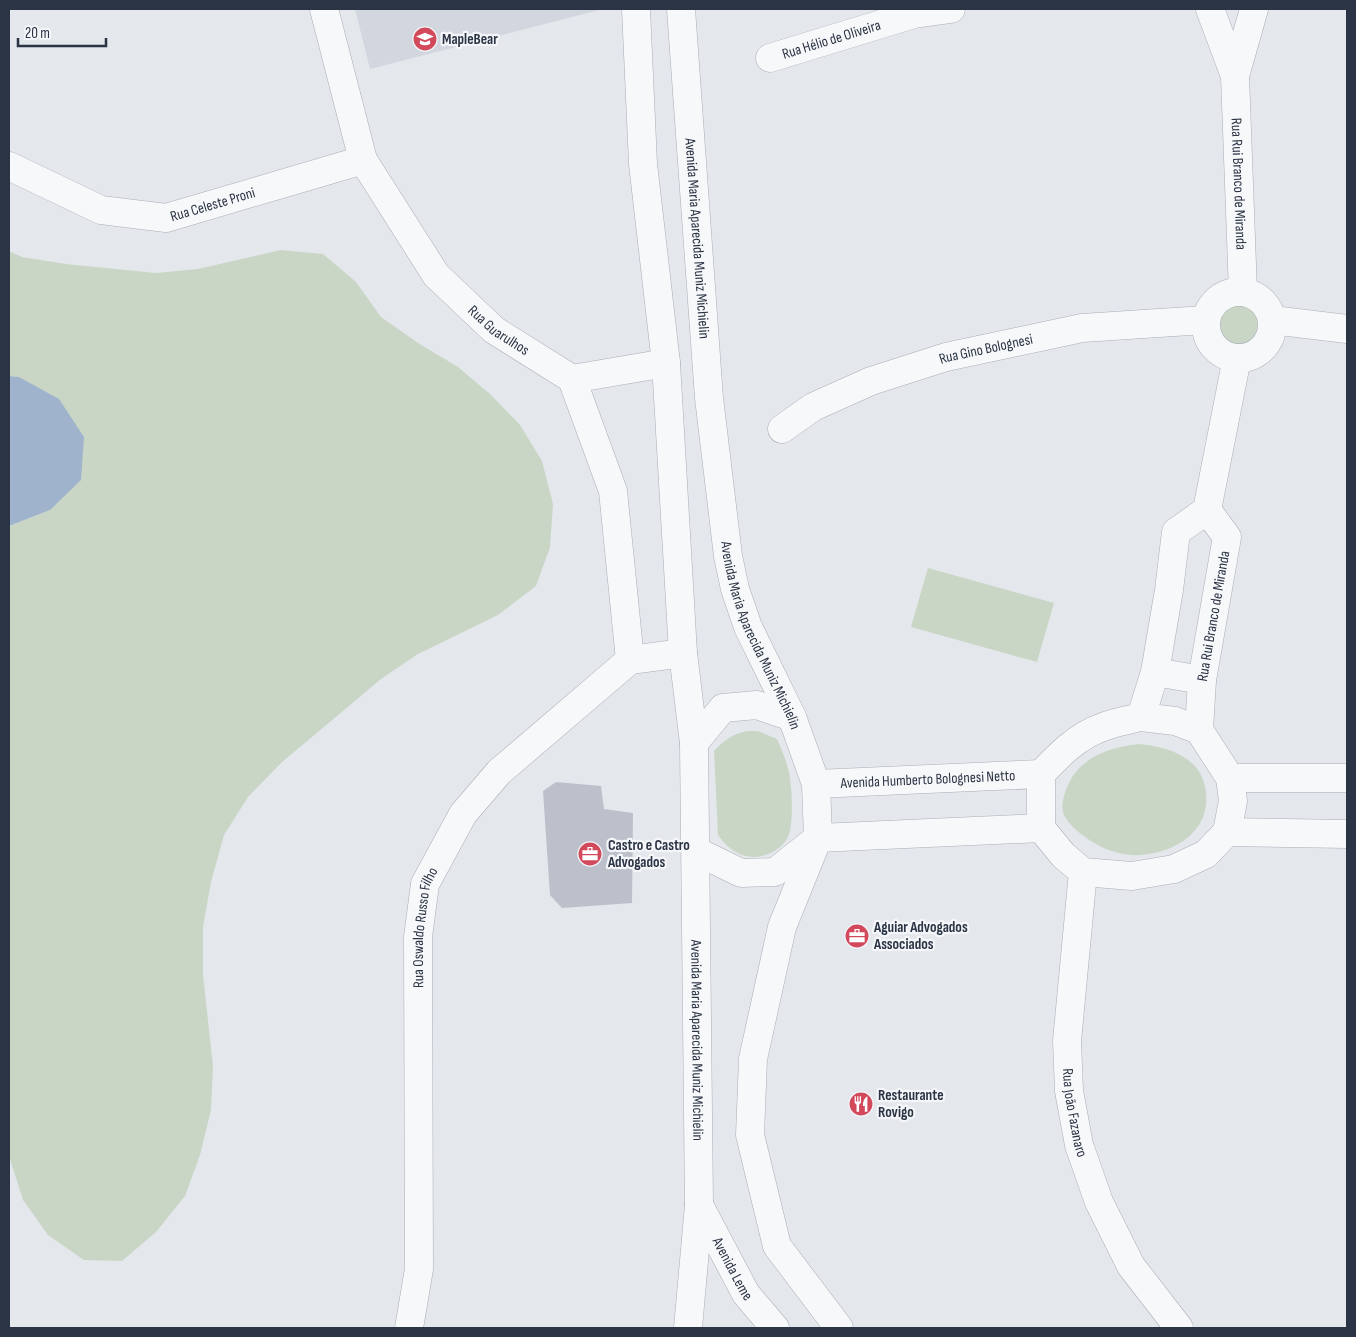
<svg xmlns="http://www.w3.org/2000/svg" width="1356" height="1337" viewBox="0 0 1356 1337" font-family="'Sofia Sans Condensed',sans-serif">
	<style>
		.built { fill: #d2d6de }
		.green { fill: #c9d6c5 }
		.water { fill: #9fb4cc }
		.building { fill: #bbc0ca }
		.lines { fill: none; stroke-linecap: round; stroke-linejoin: round }
		.minor-casing { stroke: #a9aeb7; stroke-width: 29 }
		.minor { stroke: #f7f8fa; stroke-width: 28 }
		.labels { text-anchor: middle; stroke-width: 4.5; stroke-linejoin: round; paint-order: stroke }
		.poi-label { font-size: 15px; font-weight: bold; fill: #2b3445; stroke: #f4f6f9; text-anchor: start }
		.street-label { font-size: 15px; fill: #2b3445; stroke: #f4f6f9 }
	</style>
	<rect width="100%" height="100%" fill="#e4e7ec"/>
	<path class="built" d="M355,9H603L370,69Z"/>
	<path class="green" d="M281,250L323,254L356,282L381,317L418,343L458,367L490,394L520,425L542,461L553,504L550,547L536,586L498,615L418,654L381,679L281,763L248,797L224,835L211,882L203,927V975L213,1066L211,1110L200,1155L185,1196L156,1232L122,1261L84,1260L48,1235L23,1200L9,1156V526L50,510L20,377L9,376V251L22,257L66,264L156,273L198,269Z
		M1218 326a22 22 0 1 1 44 0a22 22 0 1 1-44 0Z
		M928,568L1054,603L1037,662L911,627Z
		M747,731H758L777,739C782,750 786,760 789,772C792,786 794,824 788,837C783,848 768,856 756,857C739,857 728,849 718,835L714,751C724,740 733,734 747,731Z
		M1139,744C1169,747 1202,757 1206,792C1211,835 1168,857 1130,855C1110,853 1091,843 1076,830C1072,826 1064,818 1063,812C1061,801 1066,788 1071,779C1085,755 1113,747 1139,744Z"/>
	<path class="water" d="M9,376L19,377L59,399L84,437L81,480L50,510L9,526Z"/>
	<path class="building" d="M556,782L601,786L604,809L633,813L632,903L562,908L550,895L543,791Z"/>
	<g class="lines">
		<defs>
			<g id="minor">
				<path id="s1" d="M324,9L363,160L436,275L494,330L572,379L613,491L630,660"/>
				<path id="s2" d="M636,9L643,164L666,363L683,653L694,743L699,1205L688,1328"/>
				<path id="s3" d="M681,9L709,398L728,556L735,589L748,627L792,717L816,784L818,838L782,927L753,1059L750,1135L777,1246L839,1328"/>
				<path d="M1210,9L1235,76L1254,9"/>
				<path id="s4" d="M770,58L914,14L951,9"/>
				<path id="s5" d="M1235,76L1243,292"/>
				<path id="s6" d="M9,166L101,210L166,218L363,160"/>
				<circle cx="1239" cy="325" r="33"/>
				<path d="M1272,320L1347,329"/>
				<path d="M572,379L666,363"/>
				<path id="s7" d="M782,429L813,407L871,381L946,357L1082,328L1205,320"/>
				<path d="M1155,672L1202,680"/>
				<path d="M1141,717L1175,721L1199,730L1230,778L1233,801L1227,832L1206,854L1174,869L1132,876L1083,872L1063,855L1041,828V774C1059,755 1077,736 1103,727C1115,722 1129,720 1141,717Z"/>
				<path d="M1141,717L1155,672L1169,590L1176,532L1207,510L1237,358"/>
				<path id="s8" d="M1199,730L1202,680L1227,537L1207,510"/>
				<path d="M694,743L723,708L757,705L792,717"/>
				<path d="M1230,778H1347"/>
				<path id="s9" d="M816,784L1041,774"/>
				<path d="M1227,832L1347,834"/>
				<path d="M696,851L741,873L775,872L818,838L1041,828"/>
				<path id="s10" d="M1083,872L1067,1041L1069,1091L1079,1145L1099,1202L1131,1266L1179,1328"/>
				<path id="s11" d="M699,1205L746,1294L775,1328"/>
				<path id="s12" d="M409,1328L419,1269L418,937L425,884L463,814L499,772L630,660L683,653"/>
			</g>
		</defs>
		<use href="#minor" class="minor-casing"/>
		<use href="#minor" class="minor"/>
	</g>
	<defs>
		<symbol id="school-disc" viewBox="-11 -11 22 22"><circle r="9.5" fill="#d1495b" stroke="#f4f6f9"/><path d="M0-5L7-2L0 1L-7-2ZM-4 1L0 2.5L4 1V4Q0 6-4 4Z" fill="#fff"/></symbol>
		<symbol id="office-disc" viewBox="-11 -11 22 22"><circle r="9.5" fill="#d1495b" stroke="#f4f6f9"/><path d="M-6-3h4V-5.5h4V-3h4V5H-6ZM-1-4.5V-3h2v-1.5ZM-6 0V1H6V0Z" fill="#fff"/></symbol>
		<symbol id="restaurant-disc" viewBox="-11 -11 22 22"><circle r="9.5" fill="#d1495b" stroke="#f4f6f9"/><path d="M-5-6h1v4h1v-4h1v4h1v-4h1v5L-1.5 .5V6h-2V.5L-5-1ZM5-6V6H3V1.5H1.5Q1.5-4 5-6Z" fill="#fff"/></symbol>
	</defs>
	<g fill-rule="evenodd">
		<use href="#school-disc" x="411" y="25" width="28" height="28"/>
		<use href="#office-disc" x="576" y="840" width="28" height="28"/>
		<use href="#office-disc" x="843" y="922" width="28" height="28"/>
		<use href="#restaurant-disc" x="847" y="1090" width="28" height="28"/>
	</g>
	<g class="labels">
		<g class="poi-label">
			<text x="442" y="44">MapleBear</text>
			<text x="608" y="850">Castro e Castro<tspan x="608" dy="17">Advogados</tspan></text>
			<text x="874" y="932">Aguiar Advogados<tspan x="874" dy="17">Associados</tspan></text>
			<text x="878" y="1100">Restaurante<tspan x="878" dy="17">Rovigo</tspan></text>
		</g>
		<g class="street-label">
			<text dy="5" stroke="none"><textPath href="#s4" startOffset="64">Rua Hélio de Oliveira</textPath></text>
			<text dy="5" stroke="none"><textPath href="#s5" startOffset="108">Rua Rui Branco de Miranda</textPath></text>
			<text dy="5" stroke="none"><textPath href="#s6" startOffset="216">Rua Celeste Proni</textPath></text>
			<text dy="5" stroke="none"><textPath href="#s3" startOffset="230">Avenida Maria Aparecida Muniz Michielin</textPath></text>
			<text dy="5" stroke="none"><textPath href="#s1" startOffset="376">Rua Guarulhos</textPath></text>
			<text dy="5" stroke="none"><textPath href="#s7" startOffset="221">Rua Gino Bolognesi</textPath></text>
			<text dy="5" stroke="none"><textPath href="#s8" startOffset="115">Rua Rui Branco de Miranda</textPath></text>
			<text dy="5" stroke="none"><textPath href="#s3" startOffset="635">Avenida Maria Aparecida Muniz Michielin</textPath></text>
			<text dy="5" stroke="none"><textPath href="#s9" startOffset="112">Avenida Humberto Bolognesi Netto</textPath></text>
			<text dy="5" stroke="none"><textPath href="#s12" startOffset="402">Rua Oswaldo Russo Filho</textPath></text>
			<text dy="5" stroke="none"><textPath href="#s2" startOffset="1034">Avenida Maria Aparecida Muniz Michielin</textPath></text>
			<text dy="5" stroke="none"><textPath href="#s10" startOffset="242">Rua João Fazanaro</textPath></text>
			<text dy="5" stroke="none"><textPath href="#s11" startOffset="72">Avenida Leme</textPath></text>
		</g>
	</g>
	<rect width="1356" height="1337" fill="none" stroke="#2b3445" stroke-width="20"/>
	<path d="M18 38v8h88v-8" fill="none" stroke="#2b3445" stroke-width="2.5"/>
	<text x="25" y="38" font-size="15" fill="#2b3445" stroke="#f4f6f9" stroke-width="4" paint-order="stroke">20 m</text>
</svg>
